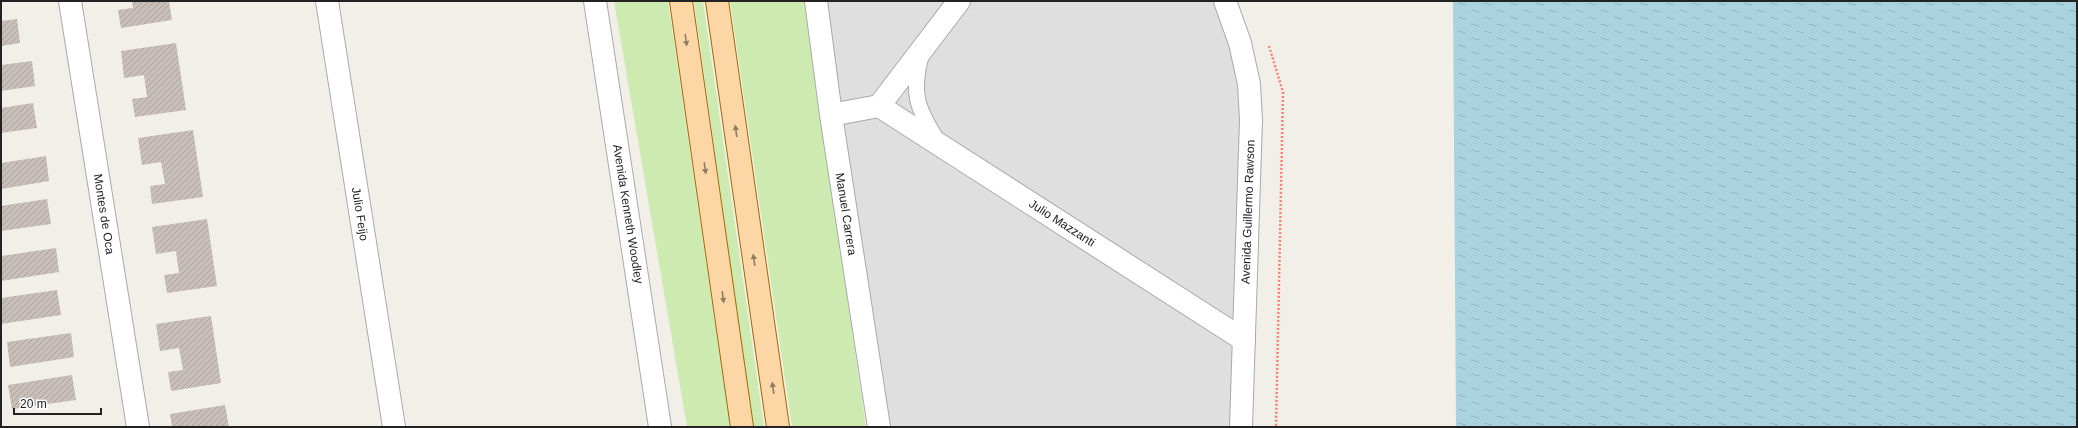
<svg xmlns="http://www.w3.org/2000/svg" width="2078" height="428" viewBox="0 0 2078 428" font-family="Arial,sans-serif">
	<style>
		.residential { fill: #e0dfdf }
		.grass { fill: #cdebb0 }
		.water { fill: url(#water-ripples) }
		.building { fill: url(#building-hatch) }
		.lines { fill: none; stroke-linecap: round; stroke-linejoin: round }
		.service-casing { stroke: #a9a9a9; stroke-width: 17 }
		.minor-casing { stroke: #a9a9a9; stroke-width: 24 }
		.tertiary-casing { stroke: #a9a9a9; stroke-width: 24 }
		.primary-casing { stroke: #a06b00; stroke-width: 24 }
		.path { stroke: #fa8072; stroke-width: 2.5; stroke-dasharray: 2 2; stroke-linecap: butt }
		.service { stroke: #fff; stroke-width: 15 }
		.minor { stroke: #fff; stroke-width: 22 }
		.tertiary { stroke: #fff; stroke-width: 22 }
		.primary { stroke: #fcd6a4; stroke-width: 22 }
		.oneway { fill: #8f7c63 }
		.labels { text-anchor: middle; stroke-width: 3.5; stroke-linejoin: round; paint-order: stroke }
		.street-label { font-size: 12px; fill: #222; stroke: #fff }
	</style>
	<defs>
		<pattern id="water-ripples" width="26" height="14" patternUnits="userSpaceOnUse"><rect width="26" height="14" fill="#aad3df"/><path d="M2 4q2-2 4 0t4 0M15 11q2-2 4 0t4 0" fill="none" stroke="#92b5bf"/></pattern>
		<pattern id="building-hatch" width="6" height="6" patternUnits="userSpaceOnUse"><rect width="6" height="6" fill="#c7bfb8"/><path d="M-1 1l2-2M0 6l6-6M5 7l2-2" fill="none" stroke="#aba49e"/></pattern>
	</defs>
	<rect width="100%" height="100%" fill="#f2efe9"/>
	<path class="residential" d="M816,1H1225L1240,43L1241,427H879Z"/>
	<path class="grass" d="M614,1H668L730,427H687Z
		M694,1H703L764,427H753Z
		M730,1H804L866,427H792Z"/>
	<path class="water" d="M1453,1H2077V427H1456Z"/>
	<path class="building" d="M132,1H169L172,20L121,28L118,10L133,8Z
		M17,19L20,43L1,46V21Z
		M176,43L186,110L135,117L132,99L147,97L144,75L124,78L121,51Z
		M32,61L35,86L1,91V65Z
		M33,103L37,128L1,133V108Z
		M193,130L203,197L152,204L150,186L165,184L161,162L142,165L138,138Z
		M46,156L49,181L1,189V163Z
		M47,199L51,224L1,231V206Z
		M207,219L217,286L167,293L164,275L179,273L176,251L156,254L152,227Z
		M56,248L59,272L1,281V256Z
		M57,290L61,315L1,324V298Z
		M211,316L221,383L171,391L168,372L183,370L179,348L160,351L156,324Z
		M71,333L74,357L10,367L7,342Z
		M72,375L76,400L12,409L8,385Z
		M225,405L229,427H172L170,414Z"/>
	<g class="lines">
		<defs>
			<path id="service" d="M921,56C911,93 917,108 937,140"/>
			<path id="minor" d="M70,1L138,427
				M327,1L394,427
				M595,1L660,427
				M816,1L831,115L879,427
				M879,106L1244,340
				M879,106L959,1
				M831,115L879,106"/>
			<path id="tertiary" d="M1225,1L1240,43L1249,84L1251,120L1241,427"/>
			<path id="primary" d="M681,1L742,427
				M717,1L778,427"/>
		</defs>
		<use href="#service" class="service-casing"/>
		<use href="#minor" class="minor-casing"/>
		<use href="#tertiary" class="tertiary-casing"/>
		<use href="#primary" class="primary-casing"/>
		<path class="path" d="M1269,46L1283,92L1276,427"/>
		<use href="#service" class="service"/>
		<use href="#minor" class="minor"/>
		<use href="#tertiary" class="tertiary"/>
		<use href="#primary" class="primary"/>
	</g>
	<defs><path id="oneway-solid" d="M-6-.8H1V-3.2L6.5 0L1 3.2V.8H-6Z"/></defs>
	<g class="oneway">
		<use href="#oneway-solid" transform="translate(686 40) rotate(82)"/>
		<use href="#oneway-solid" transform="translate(736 131) rotate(-98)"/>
		<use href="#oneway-solid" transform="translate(705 168) rotate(82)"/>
		<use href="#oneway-solid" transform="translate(754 260) rotate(-98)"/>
		<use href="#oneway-solid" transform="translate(723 297) rotate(82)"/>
		<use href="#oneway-solid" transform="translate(773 388) rotate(-98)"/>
	</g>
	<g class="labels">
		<g class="street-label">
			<text transform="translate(1248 212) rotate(-88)" y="4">Avenida Guillermo Rawson</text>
			<text transform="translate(104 214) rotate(81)" y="4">Montes de Oca</text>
			<text transform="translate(360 214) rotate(81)" y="4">Julio Feijo</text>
			<text transform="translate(628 214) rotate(81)" y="4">Avenida Kenneth Woodley</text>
			<text transform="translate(846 214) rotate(81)" y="4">Manuel Carrera</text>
			<text transform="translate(1062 223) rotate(33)" y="4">Julio Mazzanti</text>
		</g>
	</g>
	<rect width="2078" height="428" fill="none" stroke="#222222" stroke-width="4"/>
	<path d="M14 408v6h87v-6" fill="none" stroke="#222222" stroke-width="2"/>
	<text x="20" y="408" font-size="12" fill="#222222" stroke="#ffffff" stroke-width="3" paint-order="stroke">20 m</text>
</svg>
